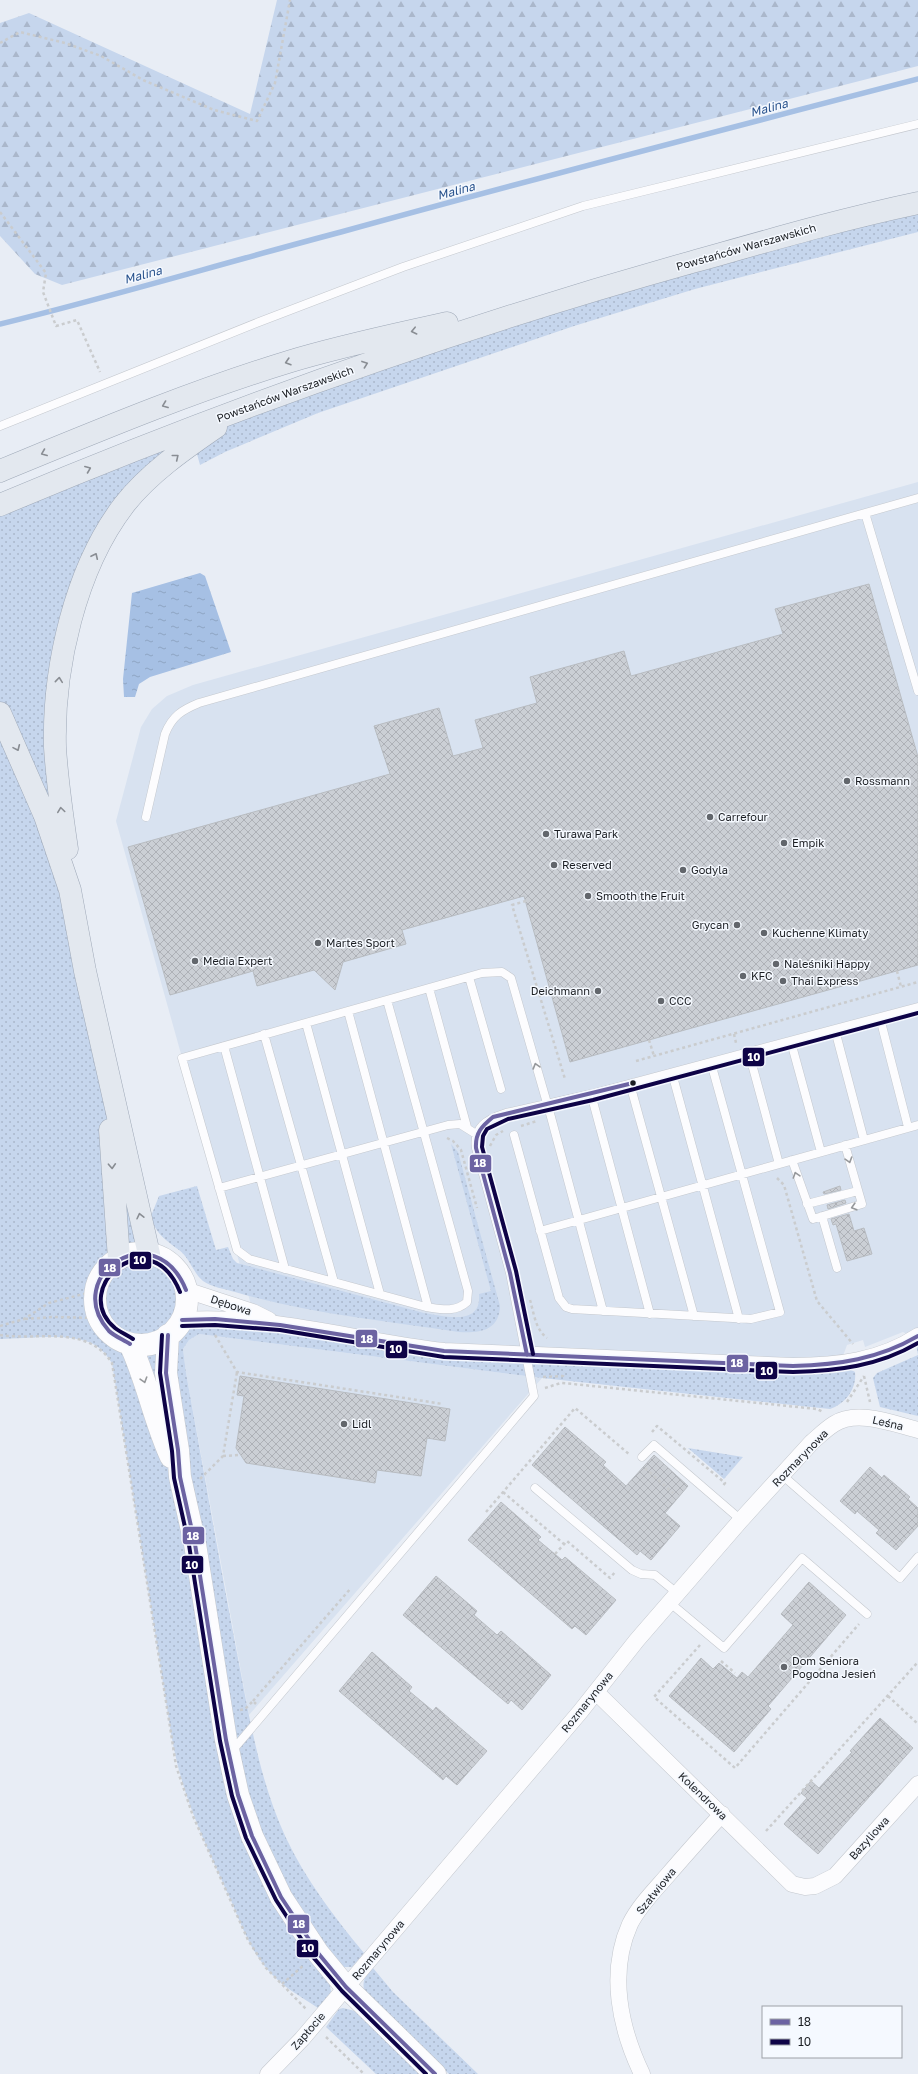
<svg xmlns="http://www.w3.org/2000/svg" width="918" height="2074" viewBox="0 0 918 2074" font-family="'Golos Text',sans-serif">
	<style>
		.built { fill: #d8e2f0 }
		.grass { fill: url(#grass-dots) }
		.forest { fill: url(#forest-firs) }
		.water { fill: url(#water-ripples) }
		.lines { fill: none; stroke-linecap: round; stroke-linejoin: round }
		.stream { stroke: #a6c0e4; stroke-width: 5.5 }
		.building { fill: url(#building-cross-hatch); stroke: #b8bcc1 }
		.lane-casing { stroke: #c4c8ce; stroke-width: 9 }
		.street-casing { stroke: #c4c8ce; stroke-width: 17 }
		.secondary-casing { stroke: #c4c8ce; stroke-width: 23 }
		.primary-casing { stroke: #9ea8b7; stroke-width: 23 }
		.path { stroke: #caccce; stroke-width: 2.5; stroke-dasharray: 3 3; stroke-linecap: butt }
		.lane { stroke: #fcfcfe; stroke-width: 8 }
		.street { stroke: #fcfcfe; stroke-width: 16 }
		.secondary { stroke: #fcfcfe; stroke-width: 22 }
		.primary { stroke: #e3e8ef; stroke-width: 22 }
		.bus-1-casing { stroke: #f5f9ff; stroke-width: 7 }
		.bus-2-casing { stroke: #f5f9ff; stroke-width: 7 }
		.bus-1 { stroke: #6c63a2; stroke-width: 4 }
		.bus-2 { stroke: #0e0347; stroke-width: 4 }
		.oneway { stroke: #898d93 }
		.oneway2 { stroke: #96989b }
		.poi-dot { fill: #62666c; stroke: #f5f9ff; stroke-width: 1.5 }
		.bus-dot { fill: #1a1d22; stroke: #f5f9ff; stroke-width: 1.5 }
		.labels { text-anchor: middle; stroke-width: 3; stroke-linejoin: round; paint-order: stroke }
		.street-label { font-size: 11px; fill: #1a1d22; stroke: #f5f9ff }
		.poi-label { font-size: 11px; fill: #1a1d22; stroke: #f5f9ff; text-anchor: start }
		.water-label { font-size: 12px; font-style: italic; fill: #27518c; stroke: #f5f9ff }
		.line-badge { stroke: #f5f9ff; stroke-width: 1.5 }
		.badge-label { font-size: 11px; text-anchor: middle; font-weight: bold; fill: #fff }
	</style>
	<defs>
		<pattern id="grass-dots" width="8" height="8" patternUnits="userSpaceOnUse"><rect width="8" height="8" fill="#c6d6ed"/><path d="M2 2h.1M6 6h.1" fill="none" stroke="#aab7cb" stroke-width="1.8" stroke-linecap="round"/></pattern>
		<pattern id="forest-firs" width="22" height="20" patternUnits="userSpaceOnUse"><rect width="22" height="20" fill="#c6d6ed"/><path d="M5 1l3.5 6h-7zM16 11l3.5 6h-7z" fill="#aab7cb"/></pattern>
		<pattern id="water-ripples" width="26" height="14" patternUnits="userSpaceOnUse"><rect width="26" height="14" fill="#a6c0e4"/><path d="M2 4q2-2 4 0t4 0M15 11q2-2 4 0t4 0" fill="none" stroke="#8ea5c3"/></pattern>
		<pattern id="building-cross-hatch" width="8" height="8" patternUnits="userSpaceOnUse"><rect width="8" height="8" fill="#cbcfd5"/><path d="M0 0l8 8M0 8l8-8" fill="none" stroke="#aeb1b7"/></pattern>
	</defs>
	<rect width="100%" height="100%" fill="#e8edf5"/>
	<path class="built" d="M918,482V1336L915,1338L903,1332L865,1347L863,1340L847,1345L840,1364L444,1351L253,1312L116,821L141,727L152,709L167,696L193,685Z
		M199,1334L542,1378L249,1715L186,1373L183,1349L189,1340Z"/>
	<path class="grass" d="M918,203V232L695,289L574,326L318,413L225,452L200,465L194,443L125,504L66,640L61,808L149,1254C182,1265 192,1287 182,1320L410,1347L840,1364L855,1372C857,1389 845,1404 830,1409L542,1378L199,1334L189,1340L183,1349L186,1373C203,1466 219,1560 237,1653C249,1715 259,1780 286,1838C306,1880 334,1917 364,1953L352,1967H344L335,1959L313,1963L330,1985L331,1992L318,2008C300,1996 281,1986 267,1969C249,1948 240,1921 229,1896C204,1841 181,1794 171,1733L112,1363C107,1356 102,1349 95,1345C71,1332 27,1339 0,1339V506L246,408Z
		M451,1144L458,1152L500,1306C499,1331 480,1333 459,1332C385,1321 306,1313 235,1292C225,1289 211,1287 203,1281C193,1273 190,1258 179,1250C166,1240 155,1234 151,1216L159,1196L197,1186L216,1250L228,1247L233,1259L237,1263L424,1313C444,1316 482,1327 479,1294L491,1291Z
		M918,1336V1416L880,1407L873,1378L877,1373L918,1355L915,1338Z
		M688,1448L743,1457L724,1479Z
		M373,1968L393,1992L478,2074H449L364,1990C362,1980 366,1975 373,1968Z
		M343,2008L355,2011L421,2074H376L326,2027L339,2009Z"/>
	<path class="forest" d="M277,0H918V66L62,285L35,274L0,236V23L29,13L250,114Z"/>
	<path class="water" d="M200,573L205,576L231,652L150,677L139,684L135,697H124L123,679L132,593Z"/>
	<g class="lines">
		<path class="stream" d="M0,324C114,296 227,262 341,232C533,179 725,129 918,79"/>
	</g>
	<path class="building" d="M869,584L918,757V965L570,1062L524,896L402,930L406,944L343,962L335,990L314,970L257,986L253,971L170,995L128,847L390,774L374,726L439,708L453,756L483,748L475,720L537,703L530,677L624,651L631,676L783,634L775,609Z
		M840,1186L841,1190L824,1194L823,1192Z
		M845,1200L846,1203L828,1209L827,1205Z
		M849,1214L854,1231L864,1228L872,1254L847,1261L836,1224L833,1225L831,1219Z
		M240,1376L450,1409L445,1441L427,1438L421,1476L377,1470L375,1483L246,1463L236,1448L244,1396L237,1395Z
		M565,1427L606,1462L603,1465L626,1486L654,1455L688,1486L665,1513L680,1526L651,1560L640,1551L637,1555L532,1465Z
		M870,1467L882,1478L884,1475L910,1497L908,1499L918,1508V1526L896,1550L876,1533L879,1530L857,1511L855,1514L840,1501Z
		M501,1502L541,1537L538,1540L562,1560L565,1557L616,1600L586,1635L575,1626L572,1629L468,1540Z
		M436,1576L477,1611L474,1615L497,1635L501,1631L551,1675L522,1710L511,1700L508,1704L403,1615Z
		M809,1582L846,1615L768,1706L771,1709L734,1752L669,1696L701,1658L713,1669L719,1663L737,1678L742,1672L748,1677L793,1625L781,1614Z
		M372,1652L412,1687L409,1691L433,1711L436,1707L487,1751L457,1785L446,1776L443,1780L339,1691Z
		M880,1718L913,1748L818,1854L784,1824L807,1798L801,1793L811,1781L819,1788L852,1752L850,1751Z"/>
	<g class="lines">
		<defs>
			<path id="lane" d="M0,426L259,322L403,267L583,206L918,124
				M865,513L918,691
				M146,817L165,734C172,716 182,710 199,703L918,498
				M469,977L501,1089
				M429,988L467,1127
				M387,1000L468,1291L467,1302C455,1313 440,1309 426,1307L249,1259L237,1250L182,1058L482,973L502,972L511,978L551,1117L603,1311
				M348,1011L428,1307
				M880,1018L908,1127
				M306,1023L380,1294
				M835,1030L864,1140
				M264,1034L334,1282
				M791,1042L821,1152
				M224,1046L285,1269
				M749,1053L779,1164
				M672,1073L739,1319
				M630,1084L694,1316
				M591,1094L650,1314
				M514,1135L559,1298L566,1307L572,1309L751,1319L780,1312L711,1063
				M792,1160L813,1219L862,1204L845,1145
				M219,1188L448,1125L460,1124L476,1134
				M807,1204L858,1191
				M822,1216L837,1268
				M540,1231L918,1125
				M642,1457L654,1445L741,1520
				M782,1475L900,1578L918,1557
				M535,1488L632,1570L641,1574L655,1575L677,1593
				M669,1602L724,1648L802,1558L867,1614
				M232,1751L534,1396L510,1273L476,1148C473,1127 487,1119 506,1113L591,1094L918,1007"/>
			<path id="street" d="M186,1290L253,1312L269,1320
				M182,1320C270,1314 356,1341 444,1351L793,1366C837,1366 880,1361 918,1336
				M596,1692L792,1884L805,1887L815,1886L835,1876L918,1784
				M268,2074L302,2039L580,1712L637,1640L741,1520L812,1442C819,1436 826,1429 834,1424C857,1409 894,1424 918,1430
				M642,2074C620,2028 608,1973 630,1924C639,1906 654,1891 667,1876C685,1855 703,1835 722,1814"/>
			<path id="secondary" d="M95 1299a46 46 0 1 1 92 0a46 46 0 1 1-92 0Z
				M168,1335L166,1373L178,1450L180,1477L195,1544L226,1740L238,1795L252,1836L281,1897L318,1953L346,1987L435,2074
				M130,1344C147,1380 154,1420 171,1457"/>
			<path id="primary" d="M0,471C95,432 190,392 288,362C340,346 394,335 447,323
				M0,505C226,410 456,328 692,262C767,241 842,219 918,203
				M0,713L45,816L70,890L85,971L149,1254
				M67,849C62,815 57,781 55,747C53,668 75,569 124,505C148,474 184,449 216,427
				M110,1130L119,1259"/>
		</defs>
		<use href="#lane" class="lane-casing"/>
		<use href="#street" class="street-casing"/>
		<use href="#secondary" class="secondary-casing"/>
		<use href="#primary" class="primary-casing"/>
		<path class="path" d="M0,43L20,32L65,43L101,56L143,80L214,110L257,121L275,83L290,0
			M0,212L46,273L43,292L56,326L77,320L100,372
			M526,901L512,905L565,1079
			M897,971L901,987
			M734,1034L736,1043
			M649,1040L654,1056
			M636,1061L918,982
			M521,1126L537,1121
			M447,1138L453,1141L461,1150L477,1208
			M490,1146L496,1135L503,1131
			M777,1178L784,1185L817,1301L853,1344
			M530,1300C534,1313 535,1329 547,1338
			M25,1319L53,1317L99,1318
			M0,1326L24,1319L49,1303L95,1291
			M0,1335C38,1341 87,1324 112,1363L171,1733L176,1766L193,1816L248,1940L266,1968L307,2010
			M215,1335L237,1372L443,1404
			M864,1376L870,1402
			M543,1377L563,1376L564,1372
			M545,1388L561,1383L573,1384L817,1409L823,1412
			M847,1402L864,1376
			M652,1432L657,1426L725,1483L722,1487
			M223,1456L240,1455
			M645,1468L673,1493
			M200,1479L223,1456L237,1372
			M503,1492L564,1544
			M486,1512L575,1408L630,1455
			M555,1554L567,1541L610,1578L616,1571
			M700,1645L654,1697L735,1768L859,1624
			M721,1661L735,1673
			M888,1696L918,1724
			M253,1701L351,1588
			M240,1710L245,1709L253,1701L256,1704
			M766,1831L918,1662
			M282,1984L304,1965
			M326,2037L364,2074"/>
		<use href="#lane" class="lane"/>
		<use href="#street" class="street"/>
		<use href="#secondary" class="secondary"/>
		<use href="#primary" class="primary"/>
		<defs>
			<path id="bus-1" d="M182,1320L215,1319L280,1325L444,1351L793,1366C838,1365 879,1359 918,1336
				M168,1335L166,1373L178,1450L180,1477L195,1544L226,1740L238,1795L252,1836L281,1897L318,1953L346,1987L435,2074
				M130,1344C124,1340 114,1336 109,1331C60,1276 155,1213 186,1290
				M527,1355L510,1273L476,1148C475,1133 482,1126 493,1117L633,1083"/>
			<path id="bus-2" d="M182,1326L215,1325L280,1330L444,1357L793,1372C837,1371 879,1366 918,1343
				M162,1335L160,1373L172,1451L174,1478L189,1545L220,1741L232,1796L246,1838L276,1900L313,1957L342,1991L426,2074
				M133,1339C127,1335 120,1332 115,1328C68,1288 150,1218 180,1292
				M533,1354L516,1271L482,1147L483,1136L487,1129L508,1119L593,1100L918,1013"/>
		</defs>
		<use href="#bus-1" class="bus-1-casing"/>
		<use href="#bus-2" class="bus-2-casing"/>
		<use href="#bus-1" class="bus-1"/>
		<use href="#bus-2" class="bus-2"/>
	</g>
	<defs><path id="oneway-chevron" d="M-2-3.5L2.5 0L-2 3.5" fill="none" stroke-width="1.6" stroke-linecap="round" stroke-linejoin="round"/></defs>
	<g class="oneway">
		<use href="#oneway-chevron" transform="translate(414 331) rotate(167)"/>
		<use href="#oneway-chevron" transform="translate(288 362) rotate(163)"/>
		<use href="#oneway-chevron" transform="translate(365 364) rotate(-20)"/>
		<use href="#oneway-chevron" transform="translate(165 405) rotate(159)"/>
		<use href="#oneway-chevron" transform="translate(44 453) rotate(158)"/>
		<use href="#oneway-chevron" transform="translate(176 457) rotate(-39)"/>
		<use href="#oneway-chevron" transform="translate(88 469) rotate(-22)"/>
		<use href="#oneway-chevron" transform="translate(95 556) rotate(-65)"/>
		<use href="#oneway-chevron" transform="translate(59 680) rotate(-84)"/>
		<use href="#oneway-chevron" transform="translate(17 748) rotate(66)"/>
		<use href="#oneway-chevron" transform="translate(61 810) rotate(-98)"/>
		<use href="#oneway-chevron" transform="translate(112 1166) rotate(87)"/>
		<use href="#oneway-chevron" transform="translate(140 1216) rotate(-103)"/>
	</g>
	<g class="oneway2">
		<use href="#oneway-chevron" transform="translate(536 1066) rotate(-106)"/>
		<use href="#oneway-chevron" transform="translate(849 1160) rotate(73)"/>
		<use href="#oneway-chevron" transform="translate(796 1175) rotate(-108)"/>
		<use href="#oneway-chevron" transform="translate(854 1207) rotate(164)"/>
		<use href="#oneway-chevron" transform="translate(144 1380) rotate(73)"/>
	</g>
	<g class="poi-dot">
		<circle cx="847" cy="781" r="4"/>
		<circle cx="710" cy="817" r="4"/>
		<circle cx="546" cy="834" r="4"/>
		<circle cx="784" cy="843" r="4"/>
		<circle cx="554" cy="865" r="4"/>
		<circle cx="683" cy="870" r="4"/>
		<circle cx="588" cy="896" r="4"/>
		<circle cx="737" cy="925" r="4"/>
		<circle cx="764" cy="933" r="4"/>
		<circle cx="318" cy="943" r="4"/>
		<circle cx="195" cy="961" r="4"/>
		<circle cx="776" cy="964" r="4"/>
		<circle cx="743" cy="976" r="4"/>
		<circle cx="783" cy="981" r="4"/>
		<circle cx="598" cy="991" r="4"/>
		<circle cx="661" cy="1001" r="4"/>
		<circle cx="344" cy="1424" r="4"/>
		<circle cx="784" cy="1667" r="4"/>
	</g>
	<circle class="bus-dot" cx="633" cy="1083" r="3.5"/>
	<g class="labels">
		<g class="street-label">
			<text transform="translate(746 247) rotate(-16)" y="4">Powstańców Warszawskich</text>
			<text transform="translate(285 394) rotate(-20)" y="4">Powstańców Warszawskich</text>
			<text transform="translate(231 1305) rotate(18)" y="4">Dębowa</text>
			<text transform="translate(888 1423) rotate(13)" y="4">Leśna</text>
			<text transform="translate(800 1458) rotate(-46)" y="4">Rozmarynowa</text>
			<text transform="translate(587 1702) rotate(-51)" y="4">Rozmarynowa</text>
			<text transform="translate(703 1796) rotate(44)" y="4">Kolendrowa</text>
			<text transform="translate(869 1838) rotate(-48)" y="4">Bazyliowa</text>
			<text transform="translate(656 1891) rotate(-51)" y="4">Szałwiowa</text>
			<text transform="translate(378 1950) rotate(-50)" y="4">Rozmarynowa</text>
			<text transform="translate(308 2031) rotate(-49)" y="4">Zapłocie</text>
		</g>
		<g class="poi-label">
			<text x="855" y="785">Rossmann</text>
			<text x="718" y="821">Carrefour</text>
			<text x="554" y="838">Turawa Park</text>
			<text x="792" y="847">Empik</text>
			<text x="562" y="869">Reserved</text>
			<text x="691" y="874">Godyla</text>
			<text x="596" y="900">Smooth the Fruit</text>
			<text x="729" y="929" text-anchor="end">Grycan</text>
			<text x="772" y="937">Kuchenne Klimaty</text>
			<text x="326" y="947">Martes Sport</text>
			<text x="203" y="965">Media Expert</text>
			<text x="784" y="968">Naleśniki Happy</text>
			<text x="751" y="980">KFC</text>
			<text x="791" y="985">Thai Express</text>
			<text x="590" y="995" text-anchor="end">Deichmann</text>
			<text x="669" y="1005">CCC</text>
			<text x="352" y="1428">Lidl</text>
			<text x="792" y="1665">Dom Seniora<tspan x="792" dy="13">Pogodna Jesień</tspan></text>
		</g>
		<g class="water-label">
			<text transform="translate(769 108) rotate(-15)" y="4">Malina</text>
			<text transform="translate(456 191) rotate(-15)" y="4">Malina</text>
			<text transform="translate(143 275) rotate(-15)" y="4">Malina</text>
		</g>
	</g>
	<g class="line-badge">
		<rect x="742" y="1047" width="23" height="20" rx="4" fill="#0e0347"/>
		<rect x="469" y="1154" width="23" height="19" rx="4" fill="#6c63a2"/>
		<rect x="129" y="1251" width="23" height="19" rx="4" fill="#0e0347"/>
		<rect x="98" y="1258" width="23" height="19" rx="4" fill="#6c63a2"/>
		<rect x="355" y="1329" width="23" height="19" rx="4" fill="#6c63a2"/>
		<rect x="385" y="1340" width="23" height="19" rx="4" fill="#0e0347"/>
		<rect x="726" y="1354" width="23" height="19" rx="4" fill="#6c63a2"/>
		<rect x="755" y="1361" width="23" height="19" rx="4" fill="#0e0347"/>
		<rect x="182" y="1526" width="23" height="19" rx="4" fill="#6c63a2"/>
		<rect x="181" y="1555" width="23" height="19" rx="4" fill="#0e0347"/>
		<rect x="287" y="1914" width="23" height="20" rx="4" fill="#6c63a2"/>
		<rect x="296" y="1939" width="23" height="19" rx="4" fill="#0e0347"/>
	</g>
	<g class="badge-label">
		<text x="754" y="1061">10</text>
		<text x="480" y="1167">18</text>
		<text x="140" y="1264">10</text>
		<text x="110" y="1272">18</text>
		<text x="367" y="1343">18</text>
		<text x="396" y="1353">10</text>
		<text x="737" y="1367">18</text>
		<text x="767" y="1375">10</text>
		<text x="193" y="1540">18</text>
		<text x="192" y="1569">10</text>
		<text x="299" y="1928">18</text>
		<text x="308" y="1952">10</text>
	</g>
	<rect x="762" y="2006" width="140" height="52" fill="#f5f9ff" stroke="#9da1a7"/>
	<rect x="770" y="2019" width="20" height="6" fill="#6c63a2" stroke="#9da1a7"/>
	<text x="798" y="2026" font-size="12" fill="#1a1d22">18</text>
	<rect x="770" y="2039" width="20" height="6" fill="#0e0347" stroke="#9da1a7"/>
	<text x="798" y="2046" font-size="12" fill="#1a1d22">10</text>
</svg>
